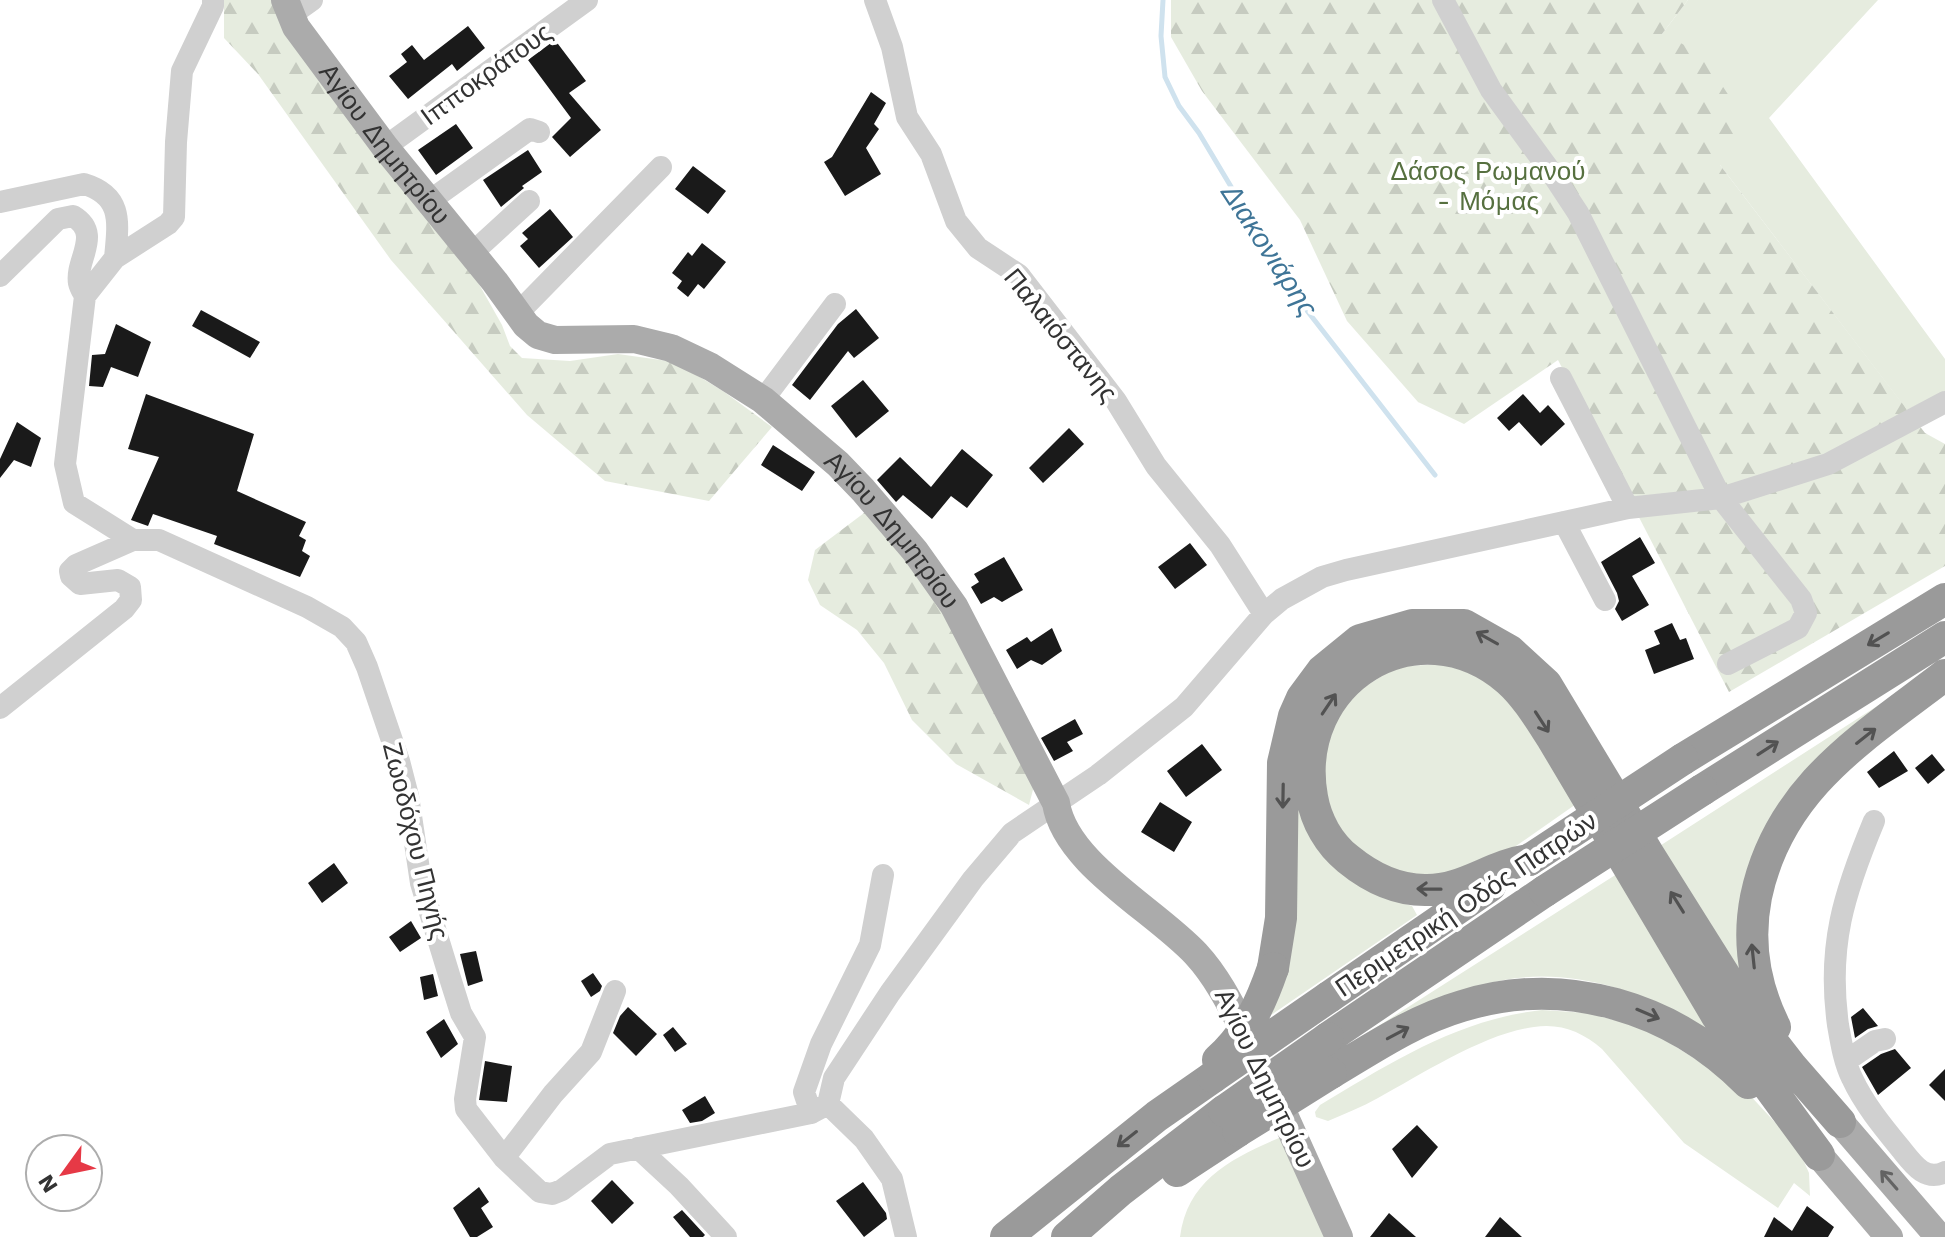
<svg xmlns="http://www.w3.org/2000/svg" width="1945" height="1237" viewBox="0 0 1945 1237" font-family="'Work Sans',sans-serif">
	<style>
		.grass { fill: #e6ecdf }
		.forest { fill: url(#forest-firs) }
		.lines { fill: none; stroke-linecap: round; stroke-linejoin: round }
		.stream { stroke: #cfe2ee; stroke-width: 5 }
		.building { fill: #1a1a1a }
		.minor { stroke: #d0d0d0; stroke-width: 22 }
		.major { stroke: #ababab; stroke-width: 28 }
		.highway { stroke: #9a9a9a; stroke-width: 32 }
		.highway-bridge { stroke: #9a9a9a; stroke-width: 32 }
		.oneway { stroke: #525252 }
		.oneway2 { stroke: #636363 }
		.labels { text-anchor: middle; stroke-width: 8; stroke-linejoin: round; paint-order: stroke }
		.street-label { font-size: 26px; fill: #333; stroke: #fff }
		.park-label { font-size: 26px; fill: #56703f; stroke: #fff }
		.water-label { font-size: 28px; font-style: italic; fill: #3f7597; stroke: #fff }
	</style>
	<defs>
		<pattern id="forest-firs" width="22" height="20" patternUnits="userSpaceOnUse" patternTransform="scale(2)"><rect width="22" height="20" fill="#e6ecdf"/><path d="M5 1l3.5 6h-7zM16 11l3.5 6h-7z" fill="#c6cbc0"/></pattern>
	</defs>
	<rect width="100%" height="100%" fill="#fff"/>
	<path class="grass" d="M1688,0H1878L1769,118L1945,359V391L1907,410L1720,165L1662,34Z
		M1457,664L1504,689L1579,802L1496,860L1459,879L1396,875L1357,853L1327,810L1322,748L1347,698L1398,666Z
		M1930,672L1798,780L1747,980L1655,849Z
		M1295,789L1388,898L1412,906L1417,915L1261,1022Z
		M1620,872L1709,1032C1643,989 1561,962 1482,985C1463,991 1445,1003 1427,1012C1388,1031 1350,1050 1311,1069Z
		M1542,1010L1587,1013L1646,1028L1746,1091L1797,1146L1809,1173L1810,1196L1794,1183L1778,1208L1684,1143L1602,1049C1582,1032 1561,1023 1534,1027C1485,1033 1422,1074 1378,1098C1362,1107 1344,1114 1328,1121L1316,1117L1315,1112L1320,1105C1390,1063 1459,1019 1542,1010Z
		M1288,1134L1331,1237H1180C1188,1176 1237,1156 1288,1134Z"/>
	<path class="forest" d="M224,0H273L471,270L502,325L510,346L522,358L570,361L618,354L675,362L723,391L772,427L709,501L605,481L527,415L391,260L258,74L224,38Z
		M1171,0H1688L1662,34L1701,53L1744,119L1720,165L1925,433L1945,444V566L1729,692L1558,360L1464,424L1418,402L1347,321L1300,220L1202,91L1171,37Z
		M868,510L934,589L1035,782L1029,805L956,764L912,720L884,663L857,630L820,605L808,580L815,550Z"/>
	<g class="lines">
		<path class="stream" d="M1163,0L1161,36L1165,77L1179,106L1199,133L1298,299L1435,475"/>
	</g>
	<path class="building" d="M468,26L485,48L457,71L452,64L408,99L389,76L407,62L401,54L412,45L424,60Z
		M555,40L586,81L569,93L601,130L570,157L552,137L571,118L528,60Z
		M871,92L886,103L874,124L879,129L866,148L881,174L845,196L824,162L832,157Z
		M456,124L473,148L436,175L418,150Z
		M528,150L542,172L522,186L524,188L501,207L483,180Z
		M693,166L726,191L708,214L675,189Z
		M550,209L573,237L539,268L520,246L528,239L522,233Z
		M702,243L726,262L704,289L698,284L688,297L677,288L682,281L672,273L688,252L692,256Z
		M856,309L879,338L854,358L848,351L810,400L792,385L838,324Z
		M201,310L260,342L250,358L192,326Z
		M116,324L151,342L138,377L111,367L103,387L89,386L92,355L105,354Z
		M863,380L889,411L856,438L831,406Z
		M146,394L254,434L237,491L306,522L299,536L306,540L302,551L310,556L300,577L214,544L217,536L153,514L148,526L131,520L159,457L128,449Z
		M1523,394L1540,413L1548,405L1565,424L1541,446L1519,422L1509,431L1497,418Z
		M17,422L41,438L31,467L14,460L0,478V459Z
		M1069,428L1084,444L1043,483L1029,468Z
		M773,445L815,472L802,491L761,465Z
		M962,449L993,475L967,508L951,496L932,519L903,495L896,502L877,480L900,457L931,487Z
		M1640,537L1655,563L1632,576L1649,605L1622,621L1615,609L1619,601L1617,593L1601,562Z
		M1190,543L1207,565L1175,589L1158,567Z
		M1004,557L1023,590L1002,602L994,597L981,604L971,587L979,582L974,574Z
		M1672,623L1680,640L1686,638L1694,659L1654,674L1645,650L1660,644L1654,631Z
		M1052,628L1062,651L1042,665L1031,660L1017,669L1006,650L1027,637L1031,642Z
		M1075,719L1083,734L1067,742L1073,751L1054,761L1041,738Z
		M1202,744L1222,770L1186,797L1167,771Z
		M1894,751L1908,771L1879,788L1867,772Z
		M1932,754L1945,770L1928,784L1915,768Z
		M1160,802L1192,822L1174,852L1141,832Z
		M334,863L348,883L322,903L308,883Z
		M411,921L421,938L400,952L389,937Z
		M476,951L483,981L468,986L460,954Z
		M593,973L602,986L600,991L591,997L581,981Z
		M433,974L438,996L424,1000L420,977Z
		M628,1007L657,1034L636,1056L613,1033L620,1016Z
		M1863,1008L1878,1026L1868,1029L1855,1038L1851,1017Z
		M444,1019L458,1044L441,1058L426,1032Z
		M673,1027L687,1044L675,1052L663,1035Z
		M1895,1049L1911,1068L1878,1095L1862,1067L1881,1054Z
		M485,1061L512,1066L507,1102L479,1100Z
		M1945,1069V1101L1929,1085Z
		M705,1096L715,1113L702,1121L690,1123L682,1110Z
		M1417,1125L1438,1147L1412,1178L1392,1149Z
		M612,1180L634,1203L612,1224L591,1201Z
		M863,1182L886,1213L887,1219L864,1237L836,1201Z
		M479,1187L489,1202L481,1208L493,1227L477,1237H470L453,1208Z
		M1807,1206L1834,1227L1828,1237H1764L1774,1217L1792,1231Z
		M682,1210L705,1235L703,1237H690L673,1217Z
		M1389,1213L1416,1237H1370Z
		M1500,1217L1522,1237H1485Z"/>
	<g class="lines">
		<path class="minor" d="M213,0V6L182,71L176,142L174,217L168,224L115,258L85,296L65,464L74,503L133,540H159L307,607L342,627L356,642L367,667L399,761L408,796L421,883L450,978L461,1013L475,1037L465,1099L466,1109L504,1158L540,1192L552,1194L562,1190L610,1154L811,1113L828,1104L834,1078L890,993L973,879L1012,833L1098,775L1184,707L1264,614L1282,599L1322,577L1346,570L1628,508L1721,498L1828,464L1945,402
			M875,0L892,47L907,117L931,154L956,221L978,248L1019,275L1116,401L1156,466L1220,545L1264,614
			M1443,0L1491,90L1551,172L1578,213L1721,498L1801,599L1806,613L1798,628L1728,664
			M291,15L312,0
			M385,147L587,0
			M0,202L84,184C124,196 118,224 115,258
			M428,202L530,129L539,132
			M471,254L529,201
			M0,276L58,219L73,216C103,234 75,260 79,283C80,288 83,292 85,296
			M517,314L661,167
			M1561,378L1628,508
			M763,400L835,304
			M1564,522L1605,600
			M0,708L124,609L131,600L130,587L118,580L80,584L71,576L70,571L76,565L133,540
			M1874,821C1844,893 1827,946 1838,1025C1841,1042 1844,1062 1852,1078C1864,1104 1883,1127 1901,1149C1913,1164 1925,1182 1945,1172
			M1846,1061L1875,1041L1885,1039
			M828,1104L864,1139L892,1179L906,1237
			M811,1113L804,1092L821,1044L870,945L883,875
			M638,1148L679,1186L726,1237
			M504,1158L553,1094L591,1052L615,991"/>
		<g class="major">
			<path id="s1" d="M285,0L296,27L385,147L495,282L526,325L538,335L555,340L634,339L671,348L711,367L763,400L838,464L863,490L915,551L954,606L1056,803C1065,863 1155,910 1196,954C1221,981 1236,1016 1253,1048"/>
			<path d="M1271,1086L1339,1237"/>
			<path d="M1840,1122L1939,1237"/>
			<path d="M1819,1155L1889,1237"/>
		</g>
		<path class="highway" d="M1683,759L1945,599
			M1702,790L1945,637
			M1529,860C1491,865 1464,891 1425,890C1396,890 1370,877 1348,859C1329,844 1316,821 1312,797C1291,681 1417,602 1508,680C1526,696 1539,718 1552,738L1717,1016L1819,1155
			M1273,968L1281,918L1283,763L1294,716L1302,698L1322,671L1360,640L1412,625H1464L1510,651L1546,684L1649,855L1742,1003L1792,1067L1840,1122
			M1329,997L1490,886
			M1775,1027C1754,985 1747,943 1756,897C1779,787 1863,738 1945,675
			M1328,1038L1545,891
			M1331,1073C1373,1048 1414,1020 1462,1006C1565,974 1673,1007 1748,1083
			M1177,1171L1238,1131
			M1006,1237L1157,1116L1213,1077
			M1067,1237L1121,1190L1224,1111"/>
		<path class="highway-bridge" d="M1529,860L1683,759
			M1545,891L1702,790
			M1218,1060C1247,1034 1261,1003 1273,968
			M1213,1077L1329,997
			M1224,1111L1328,1038
			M1238,1131L1331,1073"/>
	</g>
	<defs><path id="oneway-shaft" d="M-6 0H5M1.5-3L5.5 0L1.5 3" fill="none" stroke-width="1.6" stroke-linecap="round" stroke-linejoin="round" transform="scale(2)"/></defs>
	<g class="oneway">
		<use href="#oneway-shaft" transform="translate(1487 638) rotate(-151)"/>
		<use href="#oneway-shaft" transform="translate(1878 639) rotate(149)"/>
		<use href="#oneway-shaft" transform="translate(1329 704) rotate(-56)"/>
		<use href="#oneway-shaft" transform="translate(1542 722) rotate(57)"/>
		<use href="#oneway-shaft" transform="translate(1866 736) rotate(-38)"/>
		<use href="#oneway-shaft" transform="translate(1768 748) rotate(-33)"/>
		<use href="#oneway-shaft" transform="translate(1283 796) rotate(91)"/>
		<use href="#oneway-shaft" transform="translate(1429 889) rotate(-179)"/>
		<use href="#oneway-shaft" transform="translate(1677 902) rotate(-122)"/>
		<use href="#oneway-shaft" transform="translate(1753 956) rotate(-96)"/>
		<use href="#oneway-shaft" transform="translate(1648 1014) rotate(23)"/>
		<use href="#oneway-shaft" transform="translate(1398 1033) rotate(-28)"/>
		<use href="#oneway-shaft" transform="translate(1127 1139) rotate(142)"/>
	</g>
	<use class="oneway2" href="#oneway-shaft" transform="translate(1889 1180) rotate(-131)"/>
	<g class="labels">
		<g class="street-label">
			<text transform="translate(486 74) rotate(-36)" y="9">Ιπποκράτους</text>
			<text dy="9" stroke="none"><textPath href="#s1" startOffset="176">Αγίου Δημητρίου</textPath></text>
			<text transform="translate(1061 335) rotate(51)" y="9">Παλαιόστανης</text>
			<text dy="9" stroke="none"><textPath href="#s1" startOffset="846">Αγίου Δημητρίου</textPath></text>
			<text transform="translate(416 841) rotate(76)" y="9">Ζωοδόχου Πηγής</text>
			<text transform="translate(1466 904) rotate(-34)" y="9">Περιμετρική Οδός Πατρών</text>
			<text transform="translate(1265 1078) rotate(64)" y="9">Αγίου Δημητρίου</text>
		</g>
		<g class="park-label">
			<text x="1488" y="180">Δάσος Ρωμανού<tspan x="1488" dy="30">- Μόμας</tspan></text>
		</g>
		<g class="water-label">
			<text transform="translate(1270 250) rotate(57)" y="10">Διακονιάρης</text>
		</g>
	</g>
	<g transform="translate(64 1173) rotate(237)"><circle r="38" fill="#ffffff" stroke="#adadad" stroke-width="2"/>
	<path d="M0-6L14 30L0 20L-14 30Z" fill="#e63946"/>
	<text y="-12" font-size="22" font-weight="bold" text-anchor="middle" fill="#333333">N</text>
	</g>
</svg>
